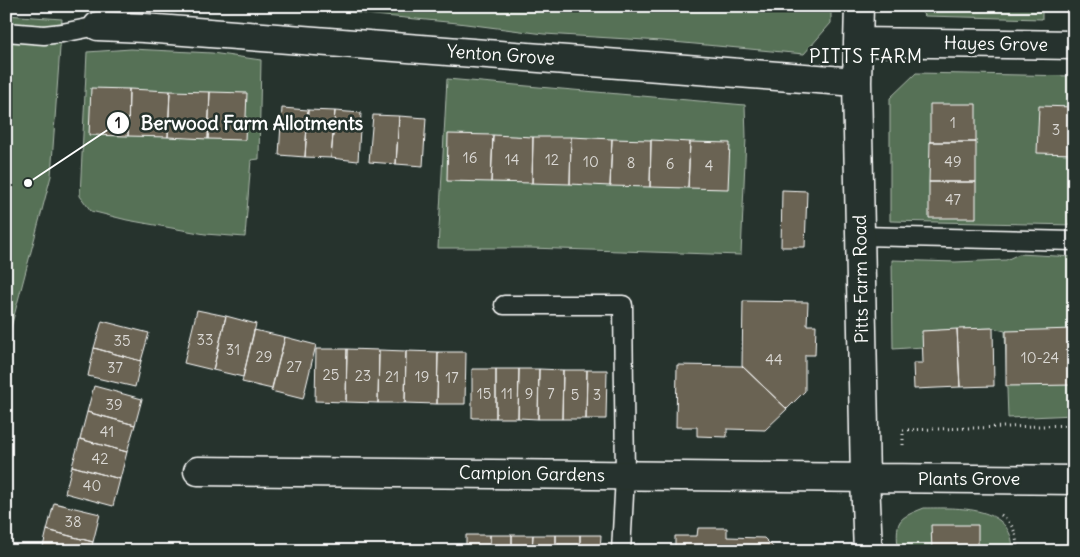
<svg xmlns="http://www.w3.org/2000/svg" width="1080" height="557" viewBox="0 0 1080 557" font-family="Delius,sans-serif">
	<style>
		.green { fill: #577157; stroke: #abb8ab }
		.building { fill: #6a6452; stroke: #fff }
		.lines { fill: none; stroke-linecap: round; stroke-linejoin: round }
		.service-casing { stroke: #fff; stroke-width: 21 }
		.minor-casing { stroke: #fff; stroke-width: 31 }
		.path { stroke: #fff; stroke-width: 3; stroke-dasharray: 1 4; stroke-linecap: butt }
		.service { stroke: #26332d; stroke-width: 18 }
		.minor { stroke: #26332d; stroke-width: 28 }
		.labels { text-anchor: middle; stroke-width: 5; stroke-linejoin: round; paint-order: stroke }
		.number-label { font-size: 15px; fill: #dad8d4 }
		.street-label { font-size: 18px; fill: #fff; stroke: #26332d }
		.neighbourhood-label { font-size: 19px; letter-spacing: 1px; fill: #fff; stroke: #26332d }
		.leader { fill: none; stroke: #fff; stroke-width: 2 }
		.callout-dot { fill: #fff; stroke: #26332d; stroke-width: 2 }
		.mark-label { font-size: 15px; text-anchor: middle; font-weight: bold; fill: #111 }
		.callout-label { font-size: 19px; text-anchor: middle; font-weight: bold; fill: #fff; stroke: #26332d; stroke-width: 5; stroke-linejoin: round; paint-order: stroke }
	</style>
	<rect width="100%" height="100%" fill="#26332d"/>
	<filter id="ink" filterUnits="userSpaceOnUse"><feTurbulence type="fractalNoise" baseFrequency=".02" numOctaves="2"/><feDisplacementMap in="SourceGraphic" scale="10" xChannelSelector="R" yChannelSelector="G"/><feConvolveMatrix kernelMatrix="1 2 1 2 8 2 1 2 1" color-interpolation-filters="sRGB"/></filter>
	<g filter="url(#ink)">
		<path class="green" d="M303,6H831V23L804,54L662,41L544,34L458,23L374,15Z
			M915,6H1042V19L925,16Z
			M6,15L62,19L51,176L6,346Z
			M131,49L212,53L261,60L259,159L251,160L245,237L205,234L127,220L91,211L80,196L87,52Z
			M916,73L1074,76V225L890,221V98Z
			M447,79L745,105L746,137L741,255L530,248H438Z
			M1019,254L1074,257V415L1008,418L1005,331L993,328L923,331V347L893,349L892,260L955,262L1006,260Z
			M924,508C957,508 1013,504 1013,551H898C896,520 896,519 924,508Z"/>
		<path class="building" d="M91,88L129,89L128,136L89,135Z
			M129,89L170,91L168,137L128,136Z
			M170,91L210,92L208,139L168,137Z
			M210,92L247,93L245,140L208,139Z
			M930,104H976V142H930Z
			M1039,106L1074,107V154L1037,153Z
			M282,108L308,110L305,157L279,155Z
			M308,110L335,111L331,158L305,157Z
			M335,111L361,113L358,161L331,158Z
			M373,115L399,116L396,164L369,162Z
			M399,116L426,118L423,166L396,164Z
			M448,134L493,135L491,182L447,181Z
			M493,135L533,137L532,183L491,182Z
			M533,137H571L570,184L532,183Z
			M571,137L612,139L610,186L570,184Z
			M612,139L651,140L650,187L610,186Z
			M651,140L690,142L688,188L650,187Z
			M690,142L730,143L728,189L688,188Z
			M930,142H976V182H929Z
			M929,182H976V218H929Z
			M782,190L807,191L805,247H781Z
			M743,301L808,302L807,325H816L815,355H805V391L787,409L742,366Z
			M197,310L226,316L213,370L184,363Z
			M226,316L256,324L243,377L213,370Z
			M102,321L149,333L141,361L94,348Z
			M993,328L994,386L960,387L957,329Z
			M957,329L960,387L914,389L913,363H923L922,331Z
			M1074,329V385L1006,386V331Z
			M254,330L285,337L272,389L242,382Z
			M285,337L316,345L303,399L271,391Z
			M94,348L141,361L135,387L88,376Z
			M316,349H347L346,402L315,401Z
			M347,349L379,350L378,403L346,402Z
			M379,350L406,351L405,403H378Z
			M406,351L438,352L437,404L405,403Z
			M438,352H466L465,404H437Z
			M677,365L742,366L787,409L765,430L727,429V437L697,436V427H676Z
			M472,369H496V418H472Z
			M496,369H519L518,418H496Z
			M519,369H539L538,419L518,418Z
			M539,369L563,370L562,419H538Z
			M563,370H587L586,419H562Z
			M587,370H607L606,419H586Z
			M94,386L142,399L135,425L87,412Z
			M87,412L135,425L127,452L80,439Z
			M80,439L127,452L120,479L72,466Z
			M72,466L120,479L113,506L65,493Z
			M54,503L100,514L93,542L47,530Z
			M931,525H978V551H932Z
			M698,528H727V537L764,538L777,551H675V536H697Z
			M47,530L93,542L91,551H42Z
			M466,535H490V551H466Z
			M490,535H512V551H490Z
			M512,535H533L532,551H512Z
			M533,535H556V551H532Z
			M556,535H580V551H556Z
			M580,535H601L600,551H580Z"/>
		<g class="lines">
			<defs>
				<path id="service" d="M6,32L44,35L62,33L98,26
					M861,236L1074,241
					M504,305H623L625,476L621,551"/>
				<path id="minor" d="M859,6L857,82L865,479L868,551
					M98,26L144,28L857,82
					M858,42L1074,45
					M198,471L1074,480"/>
			</defs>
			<use href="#service" class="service-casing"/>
			<use href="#minor" class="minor-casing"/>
			<path class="path" d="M903,445V430L1074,425
				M1001,515C1014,524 1017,535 1017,551"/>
			<use href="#service" class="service"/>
			<use href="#minor" class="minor"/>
		</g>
	</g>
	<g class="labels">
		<g class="number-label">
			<text x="953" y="128">1</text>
			<text x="1056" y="135">3</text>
			<text x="470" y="163">16</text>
			<text x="512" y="165">14</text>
			<text x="552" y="165">12</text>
			<text x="591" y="167">10</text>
			<text x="953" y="167">49</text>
			<text x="631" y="168">8</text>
			<text x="670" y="169">6</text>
			<text x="709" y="171">4</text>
			<text x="953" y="205">47</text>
			<text x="205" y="345">33</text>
			<text x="122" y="346">35</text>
			<text x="233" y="355">31</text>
			<text x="264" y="362">29</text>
			<text x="1040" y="363">10-24</text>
			<text x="774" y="365">44</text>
			<text x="294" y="372">27</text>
			<text x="115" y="373">37</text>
			<text x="331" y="380">25</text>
			<text x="363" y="381">23</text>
			<text x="392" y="382">21</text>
			<text x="422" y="382">19</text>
			<text x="452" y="383">17</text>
			<text x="484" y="399">15</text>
			<text x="507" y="399">11</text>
			<text x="529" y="399">9</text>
			<text x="551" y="399">7</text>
			<text x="575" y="400">5</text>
			<text x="597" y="400">3</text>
			<text x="114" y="410">39</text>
			<text x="107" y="437">41</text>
			<text x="100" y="464">42</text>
			<text x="92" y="491">40</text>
			<text x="73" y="527">38</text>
		</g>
		<g class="street-label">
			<text transform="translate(996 44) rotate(1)" y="6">Hayes Grove</text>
			<text transform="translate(501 55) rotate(4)" y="6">Yenton Grove</text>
			<text transform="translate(861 279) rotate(-91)" y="6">Pitts Farm Road</text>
			<text transform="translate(532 474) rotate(1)" y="6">Campion Gardens</text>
			<text x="969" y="485">Plants Grove</text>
		</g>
		<g class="neighbourhood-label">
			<text x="866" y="63">PITTS FARM</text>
		</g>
	</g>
	<path class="leader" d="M28 183L118 123"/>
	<g class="callout-dot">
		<circle cx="28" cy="183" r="5"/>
		<circle cx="118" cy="123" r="12"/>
	</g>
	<g class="mark-label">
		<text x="118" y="128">1</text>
	</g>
	<g class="callout-label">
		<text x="252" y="130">Berwood Farm Allotments</text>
	</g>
	<rect width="1080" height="557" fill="none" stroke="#26332d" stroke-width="25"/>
	<rect x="12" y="12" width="1055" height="532" fill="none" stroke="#fff" stroke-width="2" filter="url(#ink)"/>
</svg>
